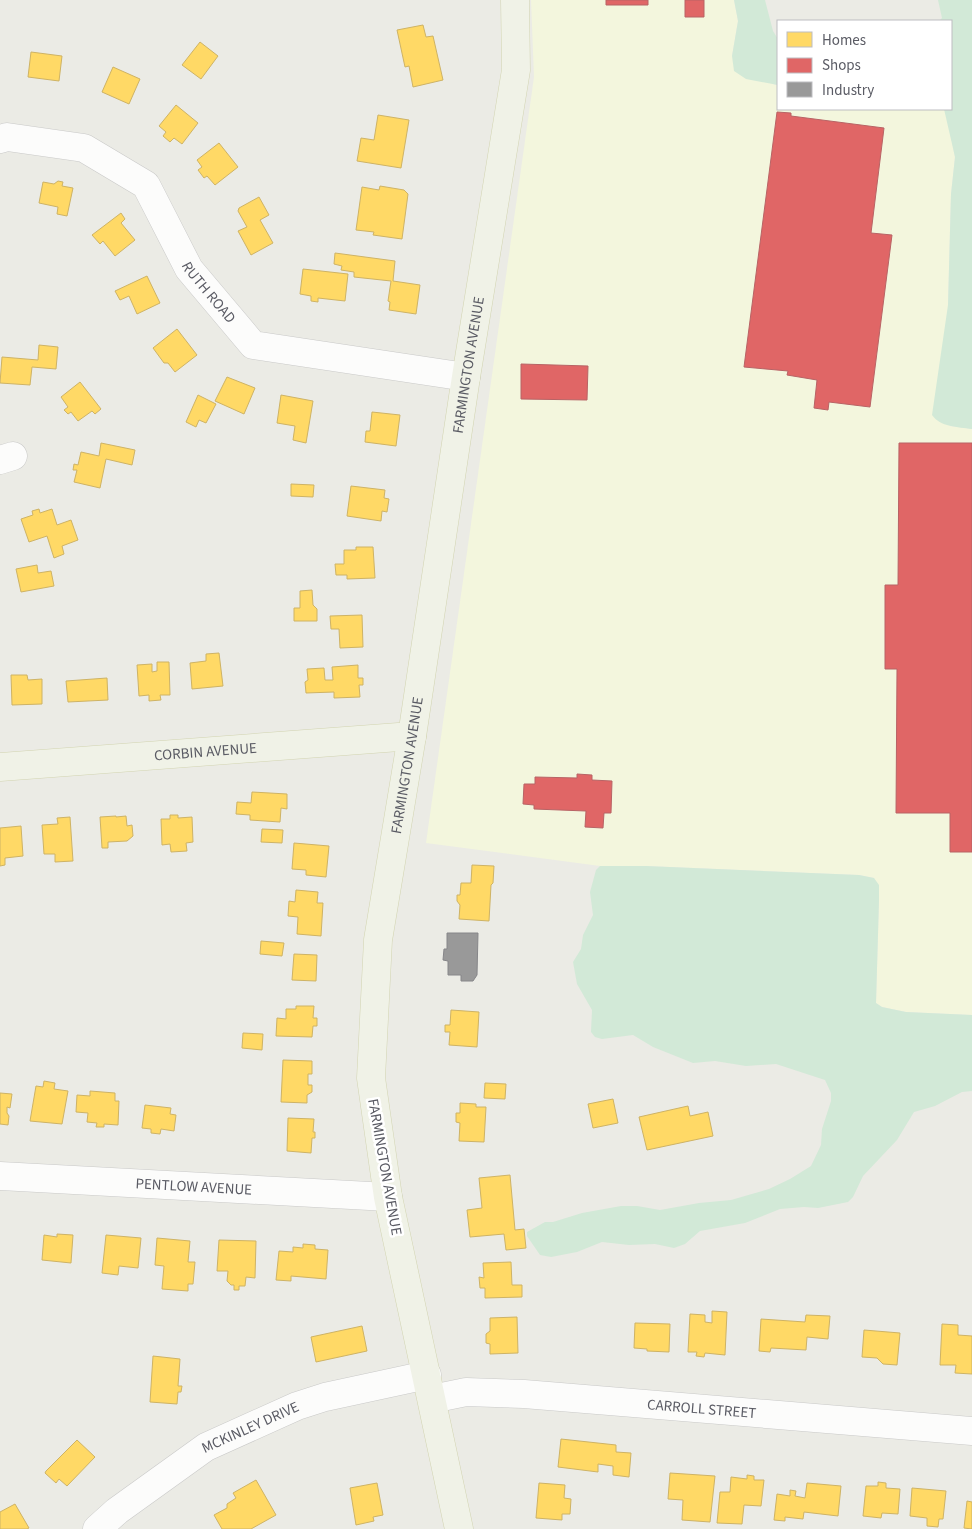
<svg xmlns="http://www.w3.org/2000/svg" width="972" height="1529" viewBox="0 0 972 1529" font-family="'Source Sans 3',sans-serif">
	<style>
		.commercial { fill: #f3f6dd }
		.green { fill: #d2e9d7 }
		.homes { fill: #ffd966; stroke: #ceb365 }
		.shops { fill: #e06666; stroke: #b86365 }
		.industry { fill: #999; stroke: #868689 }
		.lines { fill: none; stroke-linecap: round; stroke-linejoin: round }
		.minor-casing { stroke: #c9c9c8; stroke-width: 29 }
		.major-casing { stroke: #d2d4b1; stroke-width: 29 }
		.minor { stroke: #fcfcfb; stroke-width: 28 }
		.major { stroke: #f0f2e7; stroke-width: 28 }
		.labels { text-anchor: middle; stroke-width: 5; stroke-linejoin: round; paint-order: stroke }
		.street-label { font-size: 15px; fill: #5a5b64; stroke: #fff }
	</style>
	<rect width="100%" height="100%" fill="#ebebe5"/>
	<path class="commercial" d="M531,0H734L738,21L732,56L775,85H778V109H944L946,111L955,157L951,194L948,305L950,426L972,429V1015L906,1012L882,1007L876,1003L879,900L874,878L859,875L646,866H600L426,843L534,77Z"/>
	<path class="green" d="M734,0H765L773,31L778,39V85L746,79L734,71L732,56L738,21Z
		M938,0H972V429C958,427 940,427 932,415L948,305L951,194L955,157L944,109H951V21H939L942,18Z
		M600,866H646L859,875L874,878L879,885V900L876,1003L882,1007L906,1012L972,1015V1091L962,1092L935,1106L914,1112L897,1140L863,1176L853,1197L848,1202L818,1208L804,1207L780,1209L745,1223L700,1231L685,1244L674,1248L655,1244L629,1245L602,1242L577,1252L551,1257L540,1255L527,1236V1232L545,1222H553L582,1213L621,1206H637L660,1210L699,1203L731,1200L769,1189L790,1179L811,1166L821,1145L822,1129L831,1101V1093L825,1080L776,1064L746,1066L715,1061L693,1063L653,1047L633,1035L602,1039L595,1037L591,1032L592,1010L577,984L573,962L581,949L583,935L593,915L590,892L596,870Z"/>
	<path class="homes" d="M423,25L426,37L433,36L443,80L413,87L409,66L405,67L397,30Z
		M200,42L218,56L201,79L182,65Z
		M31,52L62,56L59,81L28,77Z
		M113,67L140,79L129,104L102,92Z
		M176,105L198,123L182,144L174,138L170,142L163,136L166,132L159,126Z
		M378,115L409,120L401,168L357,161L361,138L374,140Z
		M219,143L238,167L215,185L207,176L204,178L198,170L202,167L197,160Z
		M58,181L63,182L62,186L73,188L67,216L57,214L58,207L39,203L43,182L54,184Z
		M380,186L404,190L408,194L402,239L373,235L374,232L356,230L362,187L379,190Z
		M259,197L269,215L260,220L273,243L251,255L238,231L247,227L238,211L239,208Z
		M121,213L125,219L121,223L135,240L115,256L103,241L100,244L92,235Z
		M335,253L395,261L393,281L420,285L416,314L389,310L390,302L388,301L391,281L354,277V272L341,270L342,266L334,264Z
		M303,269L348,274L345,301L318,298V302L311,301V296L300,294Z
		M147,276L160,303L137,314L129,296L120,300L115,291Z
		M177,329L197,355L175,372L168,363H164L153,348Z
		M39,345L58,347L56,369L32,367L30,385L0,383L2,357L38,360Z
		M227,377L255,388L244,414L215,401Z
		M80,382L101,409L95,414L92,411L78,421L71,412L68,414L64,410L68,407L61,397Z
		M198,395L216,404L206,423L199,420L196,427L186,422Z
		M281,395L313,401L306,443L293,440L295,426L277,423Z
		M372,412L400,415L396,446L365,442L366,431H370Z
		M101,443L135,450L132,465L106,459L100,488L74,482L77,470H73L74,464L78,465L81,452L99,456Z
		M291,484L314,485L313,497L291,496Z
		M351,486L385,490L384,498L389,499L387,512L382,511L381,521L347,516Z
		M39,509L40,513L52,509L57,525L71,520L78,540L62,546L64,554L54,558L47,536L29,542L21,519L33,515L32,511Z
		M356,547H373L375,578L347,579V575H336L335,564H344V550H356Z
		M37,565L38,573L51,571L54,586L21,592L16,569Z
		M312,590L313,605L317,609V621H294V608H300V591Z
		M362,615L363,647L340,648L339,629H331L330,616Z
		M219,653L223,686L192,689L190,663L206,661V654Z
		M157,662H169L170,695H160L161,700L149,701V695L139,696L137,665L152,664V672L157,671Z
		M358,665V678H363V685H359L360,697L334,698V692L306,693L305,682L308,680L307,669L324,668L325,680H333L332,667Z
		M11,675H27L28,680L42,679V704L12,705Z
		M107,678L108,700L68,702L66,681Z
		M252,792L287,794V809L281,808L280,822L250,820V815L236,814L237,802L251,803Z
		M170,815H178V818L192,817L193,842L186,843L187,851L171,852L170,844L162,845L161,819H170Z
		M116,816V817L126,816L127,826L132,825L133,836L127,841L108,842V848H102L100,817Z
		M70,817L73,861L55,862V854H44L42,825L58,824L57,818Z
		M21,826L23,856L5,858V865L0,866V828Z
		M262,829L283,830L282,843L261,842Z
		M294,843L329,846L326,877L306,875V870L292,869Z
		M472,865L494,866L493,883L491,885L489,921L459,919L460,905L457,901V895H460L461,883H471Z
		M296,890L318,892L317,903H323L321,936L297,934L298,917L288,916L289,901L295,902Z
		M261,941L284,943L282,956L260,954Z
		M294,954L317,955L316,981L292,980Z
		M296,1006H314L313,1018H317V1026H313L312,1037L276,1036L277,1018L286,1019V1009H296Z
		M451,1010L479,1012L477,1047L449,1045L450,1032H445V1025H450Z
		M243,1033L263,1034L262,1050L242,1048Z
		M283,1060L312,1061V1074H308V1085H312V1092L307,1095V1103L281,1102Z
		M44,1081L55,1083L54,1089L68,1091L62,1124L30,1121L36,1086L43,1087Z
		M485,1083L506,1084L505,1099L484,1098Z
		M90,1091L115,1093V1101H119L118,1125L104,1124V1127H96L97,1123L87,1122L88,1113L76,1112L77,1095L90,1096Z
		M0,1093L12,1094L10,1108L7,1107V1113L9,1116L8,1125L0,1124Z
		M613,1099L618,1123L593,1128L588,1104Z
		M460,1103L476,1104V1107H486L484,1142L459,1141L460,1123L456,1122V1113H460Z
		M145,1105L171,1108L170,1114L176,1115L174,1131L161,1129L160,1134L151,1133V1129L142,1128Z
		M688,1106L690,1116L708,1112L713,1136L647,1150L639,1117Z
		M288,1118L314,1119L313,1132H315V1138H312L311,1153L287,1151Z
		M510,1175L515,1230L524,1229L526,1248L506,1250L504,1234L470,1237L467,1210L482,1208L479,1178Z
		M57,1234L73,1235L71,1263L42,1260L44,1235L57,1237Z
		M106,1235L141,1238L138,1268L119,1266L118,1275L102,1273Z
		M157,1238L190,1241L188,1262H195L193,1284H188V1291L162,1289L164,1266L155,1265Z
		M219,1240L256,1241L255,1278L246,1277L245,1286H239V1290H234V1285H231L227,1281L228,1271H217Z
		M303,1244L315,1245V1249L328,1250L326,1279L291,1276V1281L276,1280L279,1251L293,1252V1247L303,1248Z
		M511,1262L512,1285H522V1297L485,1298V1288H480L479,1277L484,1278L483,1263Z
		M712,1311L727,1312L725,1355L705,1353L704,1357L696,1356L697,1352H688L690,1314L705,1315V1322L712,1323Z
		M806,1315L830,1316L828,1339L807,1337L806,1350L771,1348L770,1352L759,1351L761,1319L805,1322Z
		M517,1317L518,1353L490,1354V1344L486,1343V1334L490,1331V1318Z
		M635,1323L670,1324L669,1352L647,1351V1349L634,1348Z
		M942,1324L958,1325V1335L972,1336V1374L955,1373L956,1365H940Z
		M362,1326L367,1351L316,1362L311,1337Z
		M864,1330L900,1333L897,1365L883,1364L877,1358L862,1357Z
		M153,1356L180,1359L178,1386H182L181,1392H178L177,1404L150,1402Z
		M561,1439L616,1445V1452L631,1453L629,1477L613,1475V1466L598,1464V1472L558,1467Z
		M77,1440L95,1457L67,1486L59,1479L56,1483L45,1473L46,1471Z
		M670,1473L715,1476L710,1522L682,1520L683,1500L668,1499Z
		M747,1475L754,1476V1480H764L761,1506L744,1505L742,1524L717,1523L720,1492H730L731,1477L747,1479Z
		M256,1480L276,1515L251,1529H222L214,1515L227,1508V1504L236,1498L233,1493Z
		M878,1482L886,1483V1488L900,1489L898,1514L882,1513L881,1518L863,1516L866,1486H878Z
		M377,1483L383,1515L373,1517L374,1521L356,1525L350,1488Z
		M539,1483L565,1485L564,1498L571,1499L570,1514H562V1520L536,1518Z
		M807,1483L841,1486L838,1516L804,1512L803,1519L785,1517V1521L774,1520L777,1494L790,1496V1490L796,1491L795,1496L805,1498Z
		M912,1488L946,1491L943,1519H939L938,1527L927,1526V1518L910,1516Z
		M967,1501L972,1502V1529L964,1528Z
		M15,1504L29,1528L27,1529H0V1512Z"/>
	<path class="shops" d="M606,0H648V5H606Z
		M685,0H704V17H685Z
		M777,112L791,113V116L884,128L871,233L892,235L870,407L829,402L828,410L814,408L817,380L787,375L788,371L744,367Z
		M521,364L588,366L587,400L521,399Z
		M899,443H972V852H950V813H896L897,669H885V585H898Z
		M577,774L592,775V780L612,781L611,813H604L603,828L585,827L586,811L534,809V805L523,804L524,784H535V777L577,778Z"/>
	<path class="industry" d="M447,933H478L477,975L473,981H461V975H448V961L443,960L444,949H447Z"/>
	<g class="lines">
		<defs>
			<g id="minor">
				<path id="s1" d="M0,139L7,137L84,148L146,185L189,269L253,345L466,377"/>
				<path d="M0,460L13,456"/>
				<path id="s2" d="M0,1176L388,1197"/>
				<path id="s3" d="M432,1399L466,1392L524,1394L972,1431"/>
				<path id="s4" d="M97,1529L117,1511L206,1447L297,1406L325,1397L427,1375"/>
			</g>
			<g id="major">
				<path id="s5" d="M0,767L412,736"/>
				<path id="s6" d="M459,1529L388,1197L371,1078L378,940L412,736L466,377L516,70L515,0"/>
			</g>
		</defs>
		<use href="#minor" class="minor-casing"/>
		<use href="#major" class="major-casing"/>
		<use href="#minor" class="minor"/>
		<use href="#major" class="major"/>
	</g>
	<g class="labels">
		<g class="street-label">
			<text dy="5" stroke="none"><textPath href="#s1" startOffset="282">RUTH ROAD</textPath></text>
			<text dy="5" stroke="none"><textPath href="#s6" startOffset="1180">FARMINGTON AVENUE</textPath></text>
			<text dy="5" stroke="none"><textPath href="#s5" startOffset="206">CORBIN AVENUE</textPath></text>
			<text dy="5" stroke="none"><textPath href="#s6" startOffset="775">FARMINGTON AVENUE</textPath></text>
			<text transform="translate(385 1167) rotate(80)" y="5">FARMINGTON AVENUE</text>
			<text dy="5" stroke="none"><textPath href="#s2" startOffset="194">PENTLOW AVENUE</textPath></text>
			<text dy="5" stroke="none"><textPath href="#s3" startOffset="271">CARROLL STREET</textPath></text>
			<text dy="5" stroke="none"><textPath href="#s4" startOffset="185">MCKINLEY DRIVE</textPath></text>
		</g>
	</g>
	<rect x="777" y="20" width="175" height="90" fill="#ffffff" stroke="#bdbdc1"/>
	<rect x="787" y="32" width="25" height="15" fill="#ffd966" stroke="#bdbdc1"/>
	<text x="822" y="45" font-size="15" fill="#5a5b64">Homes</text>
	<rect x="787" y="58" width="25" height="15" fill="#e06666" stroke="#bdbdc1"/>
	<text x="822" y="70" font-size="15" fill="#5a5b64">Shops</text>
	<rect x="787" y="82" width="25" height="15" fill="#999999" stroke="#bdbdc1"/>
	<text x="822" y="95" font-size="15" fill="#5a5b64">Industry</text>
</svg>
